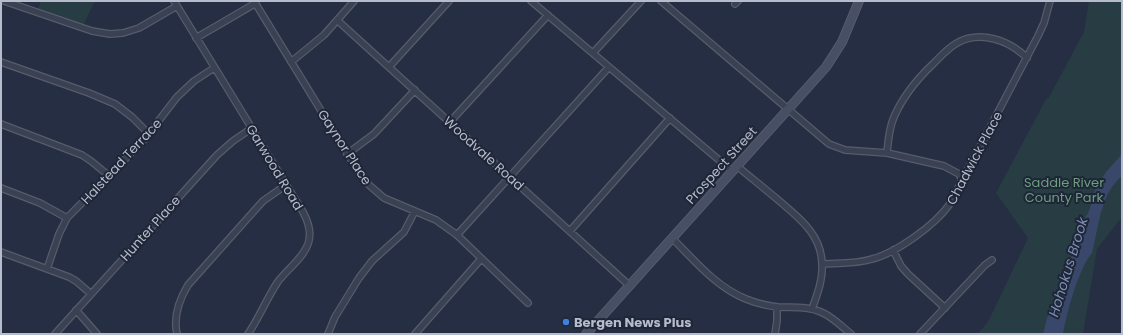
<svg xmlns="http://www.w3.org/2000/svg" width="1123" height="335" viewBox="0 0 1123 335" font-family="Poppins,sans-serif">
	<style>
		.green { fill: #273d43 }
		.water { fill: #38476a }
		.lines { fill: none; stroke-linecap: round; stroke-linejoin: round }
		.street-casing { stroke: #555c6c; stroke-width: 8 }
		.secondary-casing { stroke: #555c6c; stroke-width: 10 }
		.street { stroke: #3a4152; stroke-width: 5.5 }
		.secondary { stroke: #474f65; stroke-width: 8 }
		.shop-dot { fill: #3f7fe0; stroke: #1e2637; stroke-width: 1.5 }
		.labels { text-anchor: middle; stroke-width: 4; stroke-linejoin: round; paint-order: stroke }
		.street-label { font-size: 13px; fill: #b7bccc; stroke: #1e2637 }
		.park-label { font-size: 13px; fill: #6d9e7e; stroke: #1e2637 }
		.poi-label { font-size: 13px; font-weight: bold; fill: #b7bccc; stroke: #1e2637; text-anchor: start }
		.water-label { font-size: 14px; font-style: italic; fill: #7d8eb4; stroke: #1e2637 }
	</style>
	<rect width="100%" height="100%" fill="#252e42"/>
	<path class="green" d="M41,1H95L82,28L37,12Z
		M1089,1H1122V217L1097,249L1083,334H978L989,320L1028,238L996,193L1046,99H1048L1084,32Z"/>
	<path class="water" d="M1122,154V176C1100,194 1099,227 1092,253C1078,270 1067,312 1063,334H1043L1049,311L1065,276L1073,252L1082,235L1084,220L1089,211L1095,190L1106,172Z"/>
	<g class="lines">
		<defs>
			<path id="street" d="M4,1L92,31L110,34L123,33L139,28L177,6
				M174,1L303,212C309,223 312,233 308,244C302,260 286,270 277,283C266,300 259,318 248,334
				M254,1L358,171L369,185L384,198L436,220L457,235L528,303
				M531,1L732,171
				M661,1L829,144L845,150L887,153L944,166L959,174L962,180
				M735,4L738,1
				M337,20L630,286
				M196,38L256,3
				M593,53L641,1
				M1,62L89,93L115,104L132,117L149,134
				M291,62L324,35L354,1
				M389,67L449,1
				M450,122L548,15
				M1,124L82,155L91,161L108,175
				M887,153C888,141 889,128 894,117C903,96 917,79 934,63C941,56 948,48 957,43C980,30 1009,40 1027,58
				M347,154L374,134L415,90
				M737,166C750,177 764,188 777,199C798,217 822,234 822,265C823,280 817,295 812,309
				M1,188L40,203L67,218
				M570,231L670,118
				M457,235L609,67
				M672,238C694,260 716,287 746,299C756,303 767,306 778,307C793,308 807,306 821,312C833,317 841,326 851,334
				M893,250L901,266L908,274L945,308
				M1,252L69,277L76,281L91,294
				M822,264C839,263 856,264 872,259C896,253 935,225 949,205L1038,36L1044,23L1050,1
				M47,269L59,234L67,218L143,141L177,97L194,81L214,68
				M76,310L97,334
				M55,334L217,155L233,141L252,128
				M177,334C173,316 179,300 188,285L263,201L286,185
				M328,334L335,317L359,278L372,261L404,232L415,211
				M415,334L481,259
				M775,334L777,321V307
				M920,334L985,265L992,260"/>
			<path id="secondary" d="M586,334L826,67L842,42L859,1"/>
		</defs>
		<use href="#street" class="street-casing"/>
		<use href="#secondary" class="secondary-casing"/>
		<use href="#street" class="street"/>
		<use href="#secondary" class="secondary"/>
	</g>
	<circle class="shop-dot" cx="566" cy="322" r="4"/>
	<g class="labels">
		<g class="street-label">
			<text transform="translate(345 147) rotate(57)" y="5">Gaynor Place</text>
			<text transform="translate(484 153) rotate(42)" y="5">Woodvale Road</text>
			<text transform="translate(974 158) rotate(-62)" y="5">Chadwick Place</text>
			<text transform="translate(121 161) rotate(-47)" y="5">Halstead Terrace</text>
			<text transform="translate(721 165) rotate(-48)" y="5">Prospect Street</text>
			<text transform="translate(275 167) rotate(59)" y="5">Garwood Road</text>
			<text transform="translate(150 228) rotate(-48)" y="5">Hunter Place</text>
		</g>
		<g class="park-label">
			<text x="1064" y="187">Saddle River<tspan x="1064" dy="15">County Park</tspan></text>
		</g>
		<g class="poi-label">
			<text x="574" y="327">Bergen News Plus</text>
		</g>
		<g class="water-label">
			<text transform="translate(1068 267) rotate(-73)" y="5">Hohokus Brook</text>
		</g>
	</g>
	<rect width="1123" height="335" fill="none" stroke="#b7bccc" stroke-width="4"/>
</svg>
